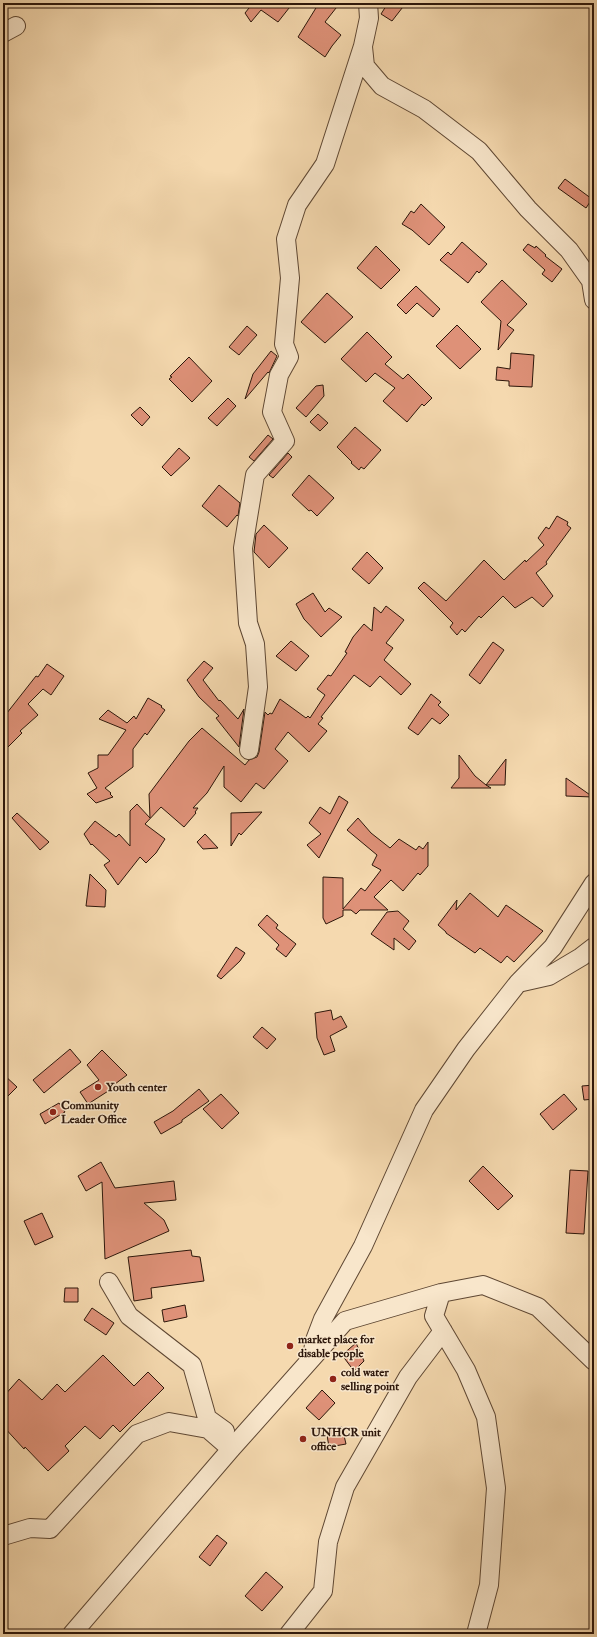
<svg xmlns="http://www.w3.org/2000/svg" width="597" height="1637" viewBox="0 0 597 1637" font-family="'IM FELL Double Pica',serif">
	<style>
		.building { fill: #de9178; stroke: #2c160a }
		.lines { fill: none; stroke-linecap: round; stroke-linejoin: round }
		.minor-casing { stroke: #5e4733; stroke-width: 20 }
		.minor { stroke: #f8e6cb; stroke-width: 18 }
		.poi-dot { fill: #8f2418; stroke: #f8e6cb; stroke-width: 1.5 }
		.labels { text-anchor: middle; stroke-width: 3; stroke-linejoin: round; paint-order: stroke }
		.poi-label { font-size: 12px; font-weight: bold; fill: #2c160a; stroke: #f8e6cb; text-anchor: start }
	</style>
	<rect width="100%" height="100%" fill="#f5d9af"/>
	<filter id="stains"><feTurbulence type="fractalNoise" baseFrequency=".005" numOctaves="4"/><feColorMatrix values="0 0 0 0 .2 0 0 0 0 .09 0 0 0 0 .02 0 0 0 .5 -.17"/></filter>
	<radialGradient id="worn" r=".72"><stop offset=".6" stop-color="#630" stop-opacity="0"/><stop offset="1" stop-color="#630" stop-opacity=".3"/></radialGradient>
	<path class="building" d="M253,3H293L278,22L261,10L251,22L245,13Z
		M319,3H340L325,22L341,35L332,46L325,57L298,37Z
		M388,3H406L392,21L381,14Z
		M565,179L592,199L586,208L558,188Z
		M421,204L445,227L429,245L412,230L402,224L411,211L414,213Z
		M462,242L487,264L479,273L477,271L468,283L440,260L448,252L451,255Z
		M528,244L535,248L536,246L546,255L545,256L562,269L552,282L542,274L545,270L523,250Z
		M376,246L400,270L381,289L357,268Z
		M502,280L527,304L507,325L514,330L498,350L501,321L481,302Z
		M416,286L440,309L433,317L417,303L406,314L397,305Z
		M327,293L353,317L325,343L301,322Z
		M457,325L481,349L460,369L436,346Z
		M247,326L257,335L239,355L229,347Z
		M367,332L392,357L385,364L403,379L408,374L432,398L424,406L422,404L407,422L383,401L395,388L375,373L366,382L341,359Z
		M271,351L277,356L269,373L268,372L245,399L253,374Z
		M511,353L534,355L532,387L509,386V381L496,380L497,367L510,369Z
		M189,357L212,381L192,402L169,379L172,377L170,376Z
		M323,385L324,396L306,417L296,408L316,386Z
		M228,398L236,406L217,426L208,418Z
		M140,407L150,417L142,426L131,415Z
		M318,414L328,423L320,431L310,422Z
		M355,427L381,450L364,469L361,467L359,470L351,463L352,462L337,447Z
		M268,435L273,439L254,461L249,457Z
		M179,448L190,458L171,476L162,467Z
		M288,453L292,457L273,478L269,475Z
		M309,475L334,498L317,516L311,510L309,511L292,495Z
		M219,485L240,503L238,516L237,515L227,527L202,506Z
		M557,516L568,522L567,525L571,528L546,562L547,564L536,573L553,596L543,607L532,597L515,608L503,596L481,618L479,616L465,632L462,629L457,635L450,627L453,623L418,588L424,582L446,601L484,560L504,580L525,560L526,562L544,545L538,538L546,527L549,529Z
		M264,525L288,548L269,568L254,552L256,534Z
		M367,552L383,568L369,584L352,569Z
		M313,593L325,612L329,608L342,617L321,637L304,619L296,604Z
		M386,606L404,620L386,643L393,648L384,660L411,684L401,695L380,676L370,687L354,675L321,717L323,718L318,724L327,731L309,752L288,732L275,749L288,761L264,789L256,783L241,802L224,787V766L207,793L193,808H198L195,812L196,813L184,827L161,807L145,824L165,839L156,853L146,863L140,857L118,885L104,865L110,861L92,844L91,845L84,834L95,821L116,837L119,834L130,846V811L137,804L150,818L149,794L189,741L202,728L245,765L249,760L257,757L259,752L265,712L268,715L270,713L272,714L280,699L306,718L308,716L310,718L325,695L317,689L328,675L331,676L347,653L345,652L353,637L364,624L372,631L374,607L381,613Z
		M291,641L309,656L296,671L276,656Z
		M493,642L504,650L480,684L469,675Z
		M204,661L213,668L203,680L219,701L220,700L238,719L244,709L239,747L216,718L219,716L199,697L187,680Z
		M47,664L64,676L51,695L43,689L28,704L38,715L20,731L22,733L3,752V718L36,676L38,677Z
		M431,694L441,702L438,705L449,715L440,724L432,718L418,735L408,728Z
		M148,698L162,706L161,707L165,710L147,735L145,733L133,749V767L105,788L111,793L110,794L113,797L96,803L87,794L97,788L88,773L98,768V755H108L126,730L99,719L108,710L127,723L134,716L136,719Z
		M459,755L475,776L486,785L506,759L505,785H486L491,788H451L459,778Z
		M566,778L593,797L566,796Z
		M339,796L348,802L319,858L307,845L321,834L309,823L320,807L330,814Z
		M262,812L241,835L239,833L231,846V813Z
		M17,813L49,842L40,850L12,818Z
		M358,818L371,833L390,848L399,839L416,850L419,846L423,849L428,842V866L420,875L418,873L403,891L391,880L374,897L388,910H360L356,914L351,910H343V916L326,924L323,918V877L343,878V909L361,888L365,891L381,870L372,865L377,855L347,830Z
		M205,834L218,848L203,849L197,842Z
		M90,874L106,890L105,907L86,906Z
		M470,893L498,917L506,905L543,931L514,962L507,956L501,963L480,948L475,953L446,933V932L438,925L457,900L456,910Z
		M398,911L409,921L403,929L416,941L409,950L394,938V950L371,934L387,912Z
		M267,915L278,925L276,928L296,944L286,957L276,949L279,945L258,925Z
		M236,947L245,953L240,961L221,979L217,976Z
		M331,1010L333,1020L341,1016L347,1027L330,1036L335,1051L324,1055L317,1038L315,1013Z
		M262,1027L276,1039L267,1049L253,1037Z
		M70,1049L81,1062L44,1093L33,1080Z
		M102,1050L127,1075L115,1084L116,1086L88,1104L80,1092L99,1080L87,1065Z
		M3,1074L17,1087L3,1101Z
		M594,1085V1099L584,1100L582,1086Z
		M199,1089L209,1101L182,1120V1122L161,1134L154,1122L173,1111Z
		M221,1094L239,1113L222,1129L203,1109Z
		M564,1094L577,1109L553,1130L540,1114Z
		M59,1103L65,1112L45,1124L40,1114Z
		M101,1162L115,1188L174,1181L176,1200L144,1203L164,1220L169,1231L105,1259L102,1182L86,1191L78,1176Z
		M483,1166L513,1196L498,1210L469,1181Z
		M570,1170L588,1171L584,1234L566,1233Z
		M42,1213L53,1237L35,1245L24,1221Z
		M191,1250L192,1256L200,1257L204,1281L151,1288L152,1298L134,1301L128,1257Z
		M65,1288H78V1302H64Z
		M185,1305L187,1317L164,1322L162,1310Z
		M92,1308L114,1323L106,1335L84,1320Z
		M356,1343L364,1361L354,1371L342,1355Z
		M103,1355L134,1386L148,1372L164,1388L120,1432L113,1425L100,1439L85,1426L65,1446L69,1451L48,1471L25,1447L24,1449L3,1426V1397L19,1379L42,1400L57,1384L65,1392Z
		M322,1390L335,1403L319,1420L306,1408Z
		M342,1427L346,1444L329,1447L326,1429Z
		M217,1535L227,1543L210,1566L199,1557Z
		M266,1572L283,1587L262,1611L245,1596Z"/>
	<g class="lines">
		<defs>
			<path id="minor" d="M3,33L16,26
				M363,47L365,66L382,86L424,109L479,151L528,209L569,250L591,281L594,300
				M249,750L258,687L255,644L248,623L243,548L255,475L285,441L272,412L279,375L289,357L284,344L290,278L286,239L297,205L325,164L363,46L369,18L368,3
				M518,983L549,976L581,957L594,947
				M109,1282L129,1316L192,1365L207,1418L225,1431
				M441,1293L434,1316L466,1370L486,1417L496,1488L489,1585L476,1634
				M312,1356L315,1340L323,1319L363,1246L424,1110L466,1049L518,983L553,947L594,883
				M3,1536L30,1528L50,1529L137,1434L169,1422L208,1429L231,1449
				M72,1634L231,1449L345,1321L441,1293L483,1285L538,1307L594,1361
				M289,1634L323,1591L328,1542L345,1487L408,1377L443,1331"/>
		</defs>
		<use href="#minor" class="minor-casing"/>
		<use href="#minor" class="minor"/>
	</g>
	<g class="poi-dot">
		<circle cx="98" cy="1087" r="4"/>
		<circle cx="53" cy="1112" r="4"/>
		<circle cx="290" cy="1346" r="4"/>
		<circle cx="333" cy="1379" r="4"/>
		<circle cx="303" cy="1439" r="4"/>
	</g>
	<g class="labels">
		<g class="poi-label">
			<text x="106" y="1091">Youth center</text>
			<text x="61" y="1109">Community<tspan x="61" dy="14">Leader Office</tspan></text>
			<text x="298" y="1343">market place for<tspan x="298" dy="14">disable people</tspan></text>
			<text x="341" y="1376">cold water<tspan x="341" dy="14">selling point</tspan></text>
			<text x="311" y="1436">UNHCR unit<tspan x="311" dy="14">office</tspan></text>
		</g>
	</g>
	<rect width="597" height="1637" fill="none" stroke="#f5d9af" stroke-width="16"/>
	<rect x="4" y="4" width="589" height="1629" fill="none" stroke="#2c160a" stroke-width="2"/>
	<rect x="8" y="8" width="581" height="1621" fill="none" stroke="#2c160a"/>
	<rect width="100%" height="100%" filter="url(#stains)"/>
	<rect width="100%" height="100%" fill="url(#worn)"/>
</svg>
